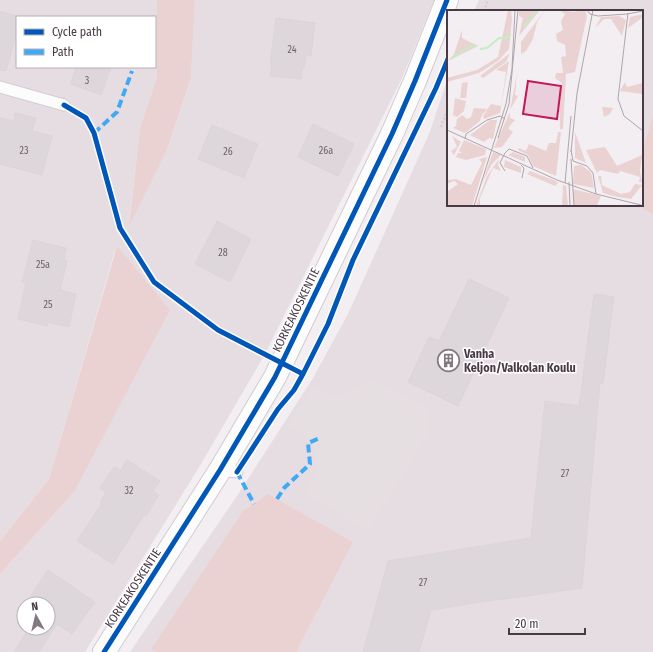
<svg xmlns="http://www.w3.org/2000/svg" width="653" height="652" viewBox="0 0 653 652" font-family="'Fira Sans Condensed',sans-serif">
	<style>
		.residential { fill: #e6dde3; fill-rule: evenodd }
		.green { fill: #ebd2d2 }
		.parking { fill: #e5dfe2 }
		.building { fill: #ddd6db; stroke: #dbd4d9 }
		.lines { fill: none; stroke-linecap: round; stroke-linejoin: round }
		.lane-casing { stroke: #d1cccf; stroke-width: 13 }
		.street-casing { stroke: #d1cccf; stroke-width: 24 }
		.path { stroke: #d3ccd1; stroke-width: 2.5; stroke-dasharray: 2 2; stroke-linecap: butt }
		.lane { stroke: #fdfcfd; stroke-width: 11 }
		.street { stroke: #fdfcfd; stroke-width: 22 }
		.quiet { stroke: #3fa9f5; stroke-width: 4; stroke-dasharray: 8 4; stroke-linecap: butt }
		.cycleway-casing { stroke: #fff; stroke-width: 8 }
		.cycleway { stroke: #0057b8; stroke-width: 5 }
		.labels { text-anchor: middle; stroke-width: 3; stroke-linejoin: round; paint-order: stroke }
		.number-label { font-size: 10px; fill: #6f626c }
		.street-label { font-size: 12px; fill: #493a46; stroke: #fff }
		.poi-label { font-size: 12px; font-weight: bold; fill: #493a46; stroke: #fff; text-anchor: start }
		.inset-river { fill: none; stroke: #c3edc2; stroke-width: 2 }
		.inset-road { fill: none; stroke: #afa6ad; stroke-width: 1 }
		.view { fill: #c2185b; fill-opacity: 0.15; stroke: #c2185b; stroke-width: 2 }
		.inset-edge { fill: none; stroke: #493a46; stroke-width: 2 }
	</style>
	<rect width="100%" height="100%" fill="#f3eef1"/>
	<path class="residential" d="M0,0H157V77L140,128L129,224L167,150L191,78L195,0H434L402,78L265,354L201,464L85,652H0V574L74,492L116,247L49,479L0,541ZM17,17H155V67H17ZM24,604H48V628H24Z
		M479,0H653V115L642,150V11H474Z
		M448,78V205H637L653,215V652H130L237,496L313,378L348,314L429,134Z"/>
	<path class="green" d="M157,0H195L191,78L167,150L129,226L140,128L157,77Z
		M653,115V215L637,205H642V150Z
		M117,246L170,310L74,492L0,574V541L49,479Z
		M268,494L353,542L296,652H157L151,649L243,511Z"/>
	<path class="parking" d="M373,381L430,411L427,436L367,531L305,492L319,470L312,440L289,426L313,387L331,398Z"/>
	<path class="building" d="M0,11L20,17H17V32L6,71L0,70Z
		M276,18L315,23L311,56L306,55L304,68H302L301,79L270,76L272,64H270Z
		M76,67H111L101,95L71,84Z
		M15,113L36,118L32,131L52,136L42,175L0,164V118L14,121Z
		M313,124L354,144L338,176L298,157Z
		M212,125L258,144L244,178L198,159Z
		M217,221L251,239L230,282L195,264Z
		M33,240L66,248L64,260L67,261L60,290L76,294L69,327L48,322L47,326L18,319L26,283L22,282Z
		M469,279L509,298L458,406L408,382L429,337L439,341Z
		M594,294L614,297L603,384L600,383L582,588L499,600V599L431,610L419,652H363L388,561L531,538L545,401L579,406Z
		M127,460L160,481L153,491L159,495L146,516L144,515L113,564L77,541L102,503L100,502L106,492L100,488L114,467L121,470Z
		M48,570L95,602L72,634L57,624L39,652H14L29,628H48V604L26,603Z"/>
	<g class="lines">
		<defs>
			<path id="lane" d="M0,87L64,105
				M220,470L237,472"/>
			<path id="street" d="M104,652L220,470L275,377L392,134L415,81L447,0"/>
		</defs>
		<use href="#lane" class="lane-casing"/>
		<use href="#street" class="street-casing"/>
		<path class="path" d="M484,11L488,0
			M441,127L448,108"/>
		<use href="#lane" class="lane"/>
		<use href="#street" class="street"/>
		<path class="quiet" d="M94,133L117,112L132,71
			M237,472L254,504
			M277,499L284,488L310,464L308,443L320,438"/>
		<defs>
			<path id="cycleway" d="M64,105L86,118L94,133L120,228L154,282L218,330L303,374
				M237,472L278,409L294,390L303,374L328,324L353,260L436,88L448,59
				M104,652L220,470L275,377L392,134L415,81L447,0"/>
		</defs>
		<use href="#cycleway" class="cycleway-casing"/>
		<use href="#cycleway" class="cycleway"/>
	</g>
	<defs>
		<symbol id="building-ring" viewBox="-11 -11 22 22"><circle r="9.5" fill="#fff" stroke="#847982" stroke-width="1.5"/><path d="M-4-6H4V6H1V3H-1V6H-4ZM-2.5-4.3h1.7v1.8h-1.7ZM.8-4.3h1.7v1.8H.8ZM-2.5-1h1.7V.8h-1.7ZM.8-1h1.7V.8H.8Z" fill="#847982"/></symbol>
	</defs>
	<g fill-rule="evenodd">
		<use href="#building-ring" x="436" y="348" width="25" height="25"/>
	</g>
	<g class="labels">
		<g class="number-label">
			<text x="292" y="53">24</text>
			<text x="87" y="84">3</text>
			<text x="24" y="154">23</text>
			<text x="326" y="154">26a</text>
			<text x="228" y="155">26</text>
			<text x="223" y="256">28</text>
			<text x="43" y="268">25a</text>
			<text x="48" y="308">25</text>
			<text x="565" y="477">27</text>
			<text x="129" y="494">32</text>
			<text x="423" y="586">27</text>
		</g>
		<g class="street-label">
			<text transform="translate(296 310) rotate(-64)" y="4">KORKEAKOSKENTIE</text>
			<text transform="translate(133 588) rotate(-57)" y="4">KORKEAKOSKENTIE</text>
		</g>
		<g class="poi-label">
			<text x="464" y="358">Vanha<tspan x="464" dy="14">Keljon/Valkolan Koulu</tspan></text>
		</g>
	</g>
	<g transform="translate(447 10)">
		<rect width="196" height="196" fill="#f3eef1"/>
		<path d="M61,0H64L65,9L62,39L51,51L32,63L0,72V68L30,60L51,47ZM72,0H93L72,26L76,8L72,6ZM98,0L90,12L86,29L79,41L74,44V32ZM120,0L125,2L138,0L140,6L128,62L119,64L116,119H113L112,86L115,73L108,68L109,63H116L114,47L119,46L118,35L110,31L109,24L116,20L114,11L118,4L114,1ZM196,4V7L181,18L183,7ZM172,6L179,10L175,26L164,9H157L148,18L154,7ZM15,20V28L31,36L1,51L7,44ZM63,43L59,52L36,68L33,66ZM62,51L53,103L37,109L36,106L44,94L54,96L59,62L49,60ZM70,64L68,85L71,86L63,100ZM21,72L19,88H13L15,73ZM178,72L180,77L196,73V84L173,81ZM8,88L19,91L17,101L10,107L6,105ZM155,97H157L166,98L163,104L157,107ZM27,98L40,99L35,105L33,111L18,123L6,118L9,116L10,109L15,105L20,109L24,107ZM63,102V108L68,110L61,118L66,122L55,137L47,138ZM43,110H50L46,129L42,128L37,132L23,125ZM111,122H114L109,166L86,156L81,145L71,140L72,138L79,141L82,134L99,141L102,133H109ZM128,122L139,153L128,148ZM5,126L14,132L7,145L4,141L10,137ZM17,130L39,139L38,145L19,150L9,147L11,143H15L12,141ZM158,137L170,156L195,145L193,161L195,172H192L193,167L173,161L171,164L153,160L150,163L139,140ZM46,142L54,145L45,154L35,173ZM66,142L78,147V152L61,145ZM40,147L25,196H0V182L11,174L7,171L0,174V170L9,169L24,175L35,153L32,149ZM52,149L51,155L54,161L46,158L33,188V196H29L40,166ZM58,150L74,157V163L57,157ZM134,155L144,162L147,178L126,174L127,156ZM83,161L109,171L111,173L108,176L80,164ZM151,166H154L155,175L174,184L183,182L188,174L195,175L184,189L166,186L156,183ZM116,175L119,176L121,196H115ZM126,179L154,186L150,195L127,196Z" fill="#ebd2d2"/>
		<path class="inset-river" d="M77,17L90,0M33,39L40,38L52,28L58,29L64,24M4,49L22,37L30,36"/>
		<path class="inset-road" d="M140,0L143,4L151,6L180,4M181,3L171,89L177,106L196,121M180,4L196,1M0,120L110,170L149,184L146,163L140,156L126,151L124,140M196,121V138M51,128L62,94L71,0M18,129L19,124L40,110L53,106L58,109M124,142L130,83L146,0M124,149L127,196M74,155L77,158L75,168M58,161L53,153L58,143L62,139L80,146L86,158M122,172L123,196M118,173L124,106M149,184L194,195M27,196L59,94L65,59L68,0"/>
		<path class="view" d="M81,71L114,76L110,109L76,104Z"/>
		<rect width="196" height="196" class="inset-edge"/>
	</g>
	<rect x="16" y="16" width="140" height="52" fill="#ffffff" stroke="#b6b0b5"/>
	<rect x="24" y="29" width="20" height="6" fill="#0057b8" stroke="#b6b0b5"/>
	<text x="52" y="36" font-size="12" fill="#493a46">Cycle path</text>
	<rect x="24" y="49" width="20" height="6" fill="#3fa9f5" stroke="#b6b0b5"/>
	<text x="52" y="56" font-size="12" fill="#493a46">Path</text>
	<g transform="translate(36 616) rotate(352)"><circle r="19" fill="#ffffff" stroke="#b6b0b5"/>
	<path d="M0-3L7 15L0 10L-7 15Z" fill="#847982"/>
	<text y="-6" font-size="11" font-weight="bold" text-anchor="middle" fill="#493a46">N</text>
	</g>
	<path d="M509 628v6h76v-6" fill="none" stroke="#493a46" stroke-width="2"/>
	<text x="515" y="628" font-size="12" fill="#493a46" stroke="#ffffff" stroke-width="3" paint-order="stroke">20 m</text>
</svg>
